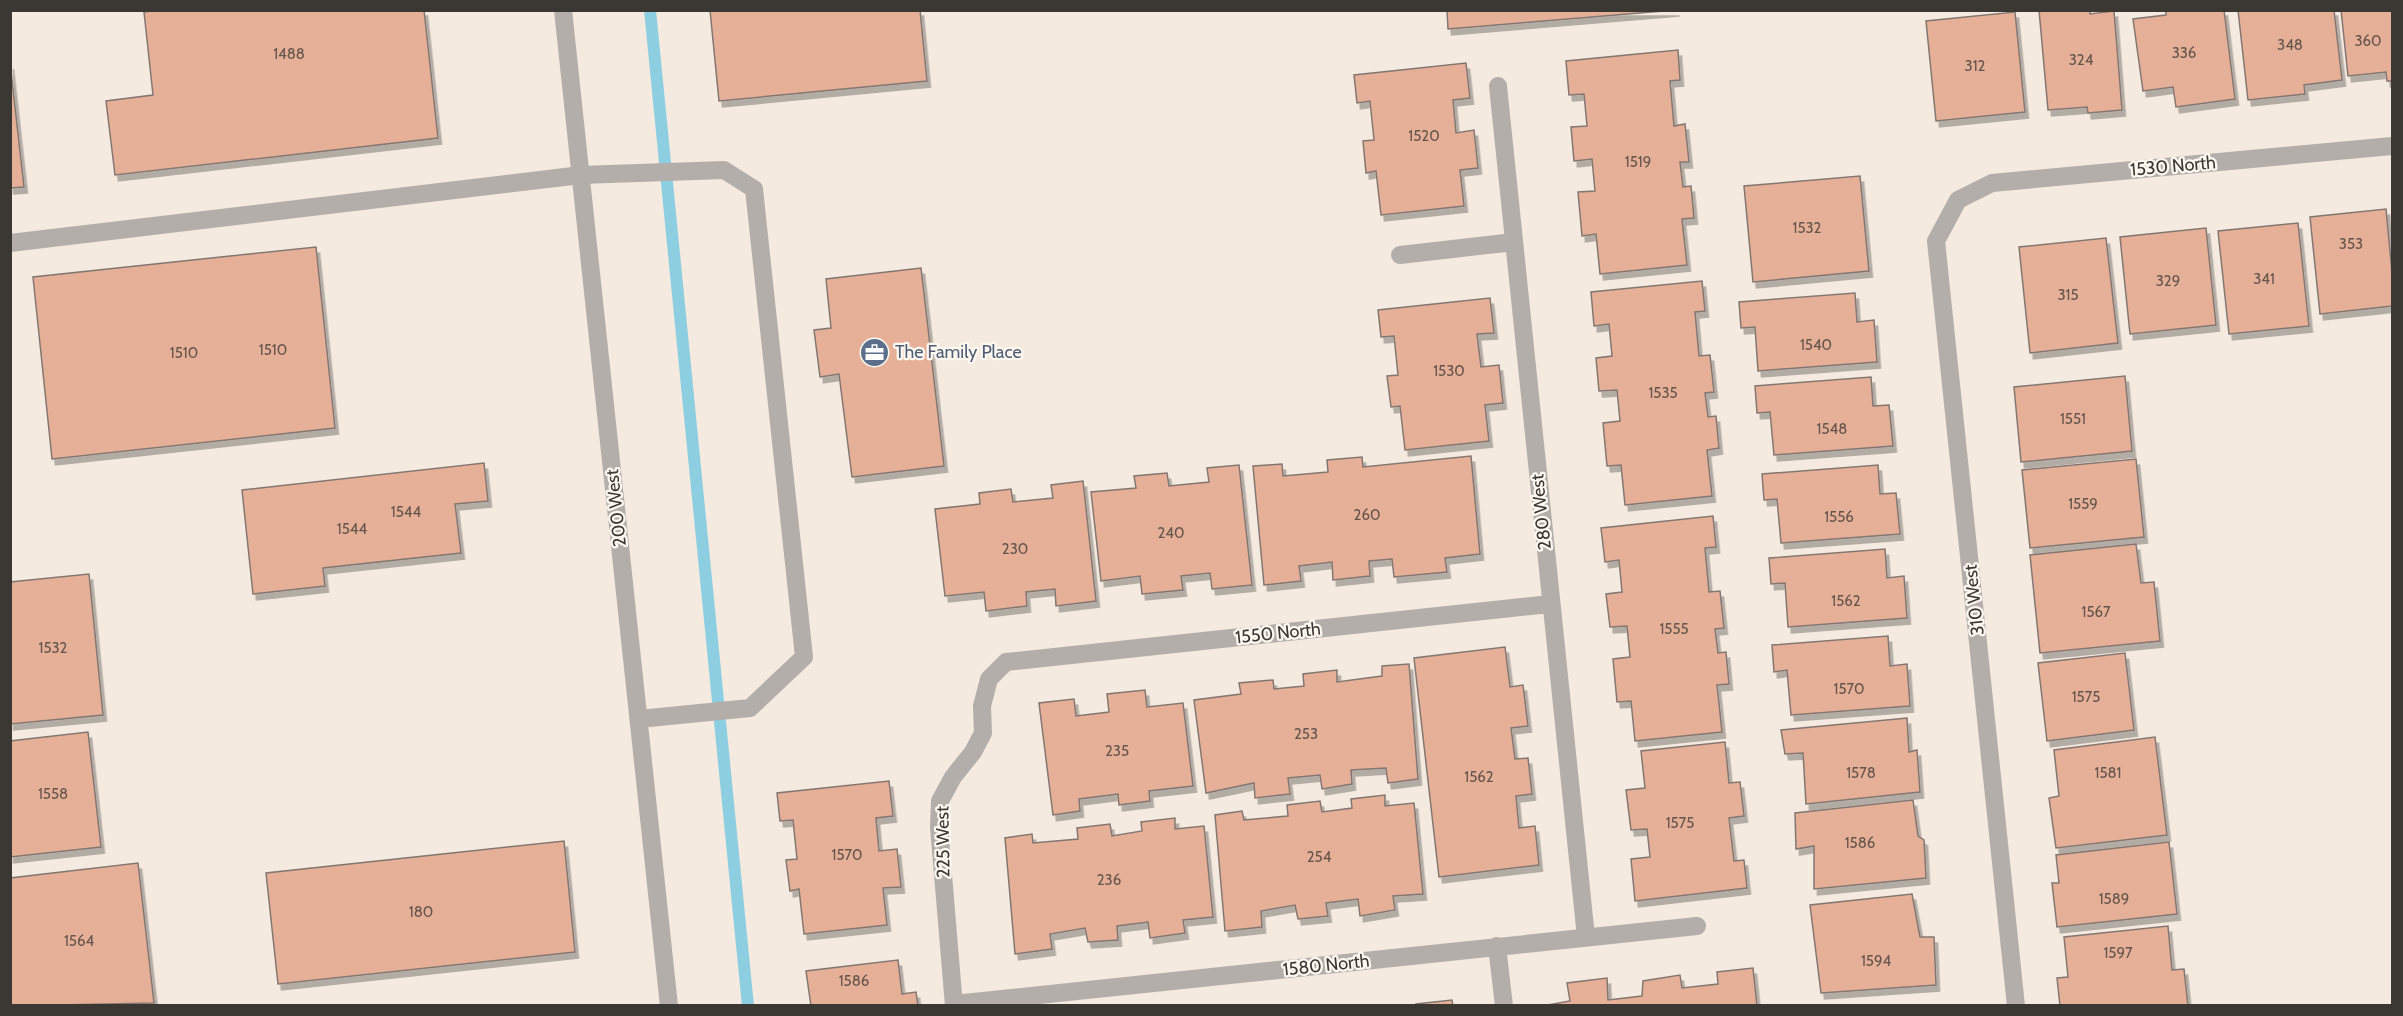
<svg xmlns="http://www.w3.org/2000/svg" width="2403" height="1016" viewBox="0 0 2403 1016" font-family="Cabin,sans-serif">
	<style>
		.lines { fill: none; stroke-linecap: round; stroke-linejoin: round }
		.stream { stroke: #8dcfe1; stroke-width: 12 }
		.building { fill: #e5b097; stroke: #847772; stroke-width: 1.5; filter: url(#shadow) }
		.minor { stroke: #b4aeab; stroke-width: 18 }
		.labels { text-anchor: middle; stroke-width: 4.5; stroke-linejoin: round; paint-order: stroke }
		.number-label { font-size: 15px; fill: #66554c }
		.street-label { font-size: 18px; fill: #3b3733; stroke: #fef8f1 }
		.service-label { font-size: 18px; fill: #4e5e75; stroke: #fef8f1; text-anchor: start }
	</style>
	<defs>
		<filter id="shadow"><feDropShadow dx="3.5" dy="6" stdDeviation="0" flood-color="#0004"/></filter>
	</defs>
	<rect width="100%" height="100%" fill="#f4eadf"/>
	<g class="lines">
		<path class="stream" d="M650,10L748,1006"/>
	</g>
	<path class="building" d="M159,10H424L438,138L115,175L106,101L153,95L144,12Z
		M710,10H920L927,81L719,101Z
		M1447,10H1676L1448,29Z
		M2039,10H2090V14L2114,11L2122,110L2088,113L2087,107L2048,110Z
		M2166,10H2224L2235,99L2176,107L2173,87L2143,91L2133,19L2166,15Z
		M2238,10H2334L2342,80L2304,85L2305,94L2248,100Z
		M2341,10H2392V81H2387L2386,72L2348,76Z
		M2015,12L2025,112L1936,121L1926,21Z
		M1678,50L1680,80L1670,81L1674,126L1685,124L1689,162H1680L1683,187L1691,186L1694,218L1682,219L1687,265L1600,274L1596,234L1582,236L1578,192L1595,191L1592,159L1574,161L1571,127L1587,126L1584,94L1569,95L1566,61Z
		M10,63L24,187L10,188Z
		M1466,63L1470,98L1453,100L1456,133L1474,130L1478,168L1460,170L1464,206L1381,215L1376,171L1366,173L1363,141L1374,140L1370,101L1357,103L1354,75Z
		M1860,176L1869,271L1753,282L1744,186Z
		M2386,209L2392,272V306L2320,314L2310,217Z
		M2298,223L2309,326L2229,334L2218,231Z
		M2206,228L2216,325L2130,334L2120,237Z
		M2106,238L2118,343L2030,353L2019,247Z
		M316,247L335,428L52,459L33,277Z
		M921,268L944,466L852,477L839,374L820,377L814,330L831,328L826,279Z
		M1702,281L1705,311L1695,312L1699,356L1710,355L1714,392L1705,393L1708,417L1716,416L1719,448L1707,450L1712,496L1625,505L1621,465L1607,466L1603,423L1620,421L1617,390L1599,391L1596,358L1612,356L1609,324L1594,326L1591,292Z
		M1855,293L1857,322L1874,320L1877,362L1758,371L1755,327L1741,328L1739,302Z
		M1490,298L1494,333L1477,334L1481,367L1499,365L1503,403L1485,405L1489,441L1405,450L1400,406L1391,407L1387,376L1398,375L1394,336L1381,337L1378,310Z
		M2125,376L2132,451L2021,462L2014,387Z
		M1871,377L1873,406L1889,405L1893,446L1774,455L1770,412L1757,413L1755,386Z
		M1471,456L1480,554L1445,558L1447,572L1394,577L1392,559L1369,561L1370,576L1333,580L1332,562L1299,566L1301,581L1264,585L1253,466L1282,464L1283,476L1328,472L1327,460L1362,457L1363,467Z
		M2136,459L2144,537L2030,548L2022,470Z
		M484,463L488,501L455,504L461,553L323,568L325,586L253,594L242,490Z
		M1239,465L1252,585L1212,589L1210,573L1181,576L1183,590L1142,594L1140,576L1101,581L1091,492L1136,488L1134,476L1167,473L1169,486L1209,482L1207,468Z
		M1878,465L1880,494L1896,493L1900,534L1781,543L1777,499L1764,500L1762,474Z
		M1083,481L1096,601L1056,606L1055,589L1026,592L1027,606L986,611L984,592L945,596L935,509L980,504L979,493L1011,489L1013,502L1053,498L1051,485Z
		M1713,516L1716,547L1705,548L1709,592L1720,591L1724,628L1715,629L1718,653L1726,652L1729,684L1717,685L1722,732L1635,741L1631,701L1617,702L1613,659L1630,657L1627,626L1610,627L1606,594L1622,592L1619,560L1605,562L1601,528Z
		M2136,544L2141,583L2154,582L2160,641L2040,653L2030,555Z
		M1885,549L1887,578L1904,576L1907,618L1788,627L1785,583L1771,584L1769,558Z
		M89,574L103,715L10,724V582Z
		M1888,636L1890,666L1907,664L1910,706L1791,715L1787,670L1774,672L1772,645Z
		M1505,647L1510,687L1523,685L1528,726L1511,728L1515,759L1528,758L1532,794L1516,796L1519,828L1535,826L1539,865L1439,877L1414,658Z
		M2125,653L2134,730L2047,741L2038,663Z
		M1409,664L1418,779L1388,783L1386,768L1351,770L1352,784L1322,789L1320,775L1288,778L1290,794L1255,798L1254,783L1206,793L1194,700L1241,694L1239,683L1273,680L1274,689L1304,686L1303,674L1337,670V682L1382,676V666Z
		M1145,690L1147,707L1183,703L1193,786L1149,791L1150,801L1119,805L1118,794L1079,799L1080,811L1053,815L1039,703L1074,699L1076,716L1109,712L1107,694Z
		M1907,718L1909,752L1917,750L1920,792L1806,804L1803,753L1785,754L1781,730Z
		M88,732L101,847L10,857V741Z
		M2155,737L2167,835L2056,848L2049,798L2059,796L2054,750Z
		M1725,742L1729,783L1740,782L1744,816L1729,818L1734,861L1744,860L1747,888L1635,901L1631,859L1650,857L1647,829L1631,830L1626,790L1645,788L1641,751Z
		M889,781L893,816L876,818L879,851L897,849L901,887L883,888L887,925L804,934L799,889L790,891L786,860L797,859L793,820L780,821L777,793Z
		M1385,795V806L1414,803L1423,894L1393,896L1395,910L1360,916L1358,899L1326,903L1328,916L1298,919L1295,905L1261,911L1262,927L1225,931L1215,815L1242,811L1244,820L1288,816L1287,805L1320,801L1322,812L1352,808L1351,799Z
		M1913,800L1918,836L1924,840L1926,878L1814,889V846L1796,849L1795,813Z
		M1175,818V829L1204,826L1213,917L1183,920L1185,933L1150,938L1148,922L1117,926L1118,940L1088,942L1085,928L1050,934L1052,949L1015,954L1005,838L1032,834L1033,843L1078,839L1077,828L1110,824L1112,836L1142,831L1141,822Z
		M564,841L575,952L278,984L266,873Z
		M2169,842L2177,914L2057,927L2052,883H2059L2056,855Z
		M138,863L154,1003L10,1006V878Z
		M1912,894L1920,937H1934L1936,985L1821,993L1810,905Z
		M2168,926L2172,970L2184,969L2188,1006H2060L2057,978L2068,977L2064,937Z
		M898,960L902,994L916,992L918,1006H811L806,971Z
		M1753,968L1757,1006H1542L1570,1001L1567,983L1607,978L1608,1000L1642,996L1643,981L1680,975L1682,988L1718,984L1717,972Z
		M1452,1000L1453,1006H1416V1004Z"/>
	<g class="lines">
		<path class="minor" d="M563,10L669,1006
			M1498,86L1586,937
			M10,243L581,175L724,170L754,189L804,657L750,708L639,719
			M1400,255L1514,242
			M1497,946L1504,1006
			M954,1004L1697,926
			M954,1006L939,827L940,801L953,777L973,752L983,733L982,706L989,679L1006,662L1550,604
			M2016,1006L1936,241L1958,200L1992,183L2392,146"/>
	</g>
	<defs>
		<symbol id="office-disc" viewBox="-11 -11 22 22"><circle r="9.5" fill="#5c6f8a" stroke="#fef8f1"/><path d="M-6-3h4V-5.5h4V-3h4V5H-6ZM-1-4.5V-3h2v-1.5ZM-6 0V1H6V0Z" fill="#fff"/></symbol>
	</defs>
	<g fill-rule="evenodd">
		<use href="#office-disc" x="858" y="336" width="33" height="33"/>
	</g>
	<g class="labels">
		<g class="number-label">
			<text x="2368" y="46">360</text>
			<text x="2290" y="50">348</text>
			<text x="2184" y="58">336</text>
			<text x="289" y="59">1488</text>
			<text x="2081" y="65">324</text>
			<text x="1975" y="71">312</text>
			<text x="1424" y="141">1520</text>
			<text x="1638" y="167">1519</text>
			<text x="1807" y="233">1532</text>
			<text x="2351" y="249">353</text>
			<text x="2264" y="284">341</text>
			<text x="2168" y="286">329</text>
			<text x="2068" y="300">315</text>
			<text x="1816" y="350">1540</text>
			<text x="273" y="355">1510</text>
			<text x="184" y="358">1510</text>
			<text x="1449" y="376">1530</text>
			<text x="1663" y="398">1535</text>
			<text x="2073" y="424">1551</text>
			<text x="1832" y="434">1548</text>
			<text x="2083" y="509">1559</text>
			<text x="406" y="517">1544</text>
			<text x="1367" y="520">260</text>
			<text x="1839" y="522">1556</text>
			<text x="352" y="534">1544</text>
			<text x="1171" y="538">240</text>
			<text x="1015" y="554">230</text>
			<text x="1846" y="606">1562</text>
			<text x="2096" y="617">1567</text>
			<text x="1674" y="634">1555</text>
			<text x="53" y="653">1532</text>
			<text x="1849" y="694">1570</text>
			<text x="2086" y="702">1575</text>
			<text x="1306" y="739">253</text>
			<text x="1117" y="756">235</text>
			<text x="1861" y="778">1578</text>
			<text x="2108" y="778">1581</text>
			<text x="1479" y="782">1562</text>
			<text x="53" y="799">1558</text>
			<text x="1680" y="828">1575</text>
			<text x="1860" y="848">1586</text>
			<text x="847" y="860">1570</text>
			<text x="1319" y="862">254</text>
			<text x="1109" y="885">236</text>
			<text x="2114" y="904">1589</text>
			<text x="421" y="917">180</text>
			<text x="79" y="946">1564</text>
			<text x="2118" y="958">1597</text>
			<text x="1876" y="966">1594</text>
			<text x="854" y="986">1586</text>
		</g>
		<g class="street-label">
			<text transform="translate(2173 166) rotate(-5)" y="6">1530 North</text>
			<text transform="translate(616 508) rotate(-96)" y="6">200 West</text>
			<text transform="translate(1541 512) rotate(-96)" y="6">280 West</text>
			<text transform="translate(1974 600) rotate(-96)" y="6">310 West</text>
			<text transform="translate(1278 633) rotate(-6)" y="6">1550 North</text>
			<text transform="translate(943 842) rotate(-91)" y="6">225 West</text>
			<text transform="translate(1326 965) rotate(-6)" y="6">1580 North</text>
		</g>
		<g class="service-label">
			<text x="895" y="358">The Family Place</text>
		</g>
	</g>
	<rect width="2403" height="1016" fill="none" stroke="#3b3733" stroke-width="24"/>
</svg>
